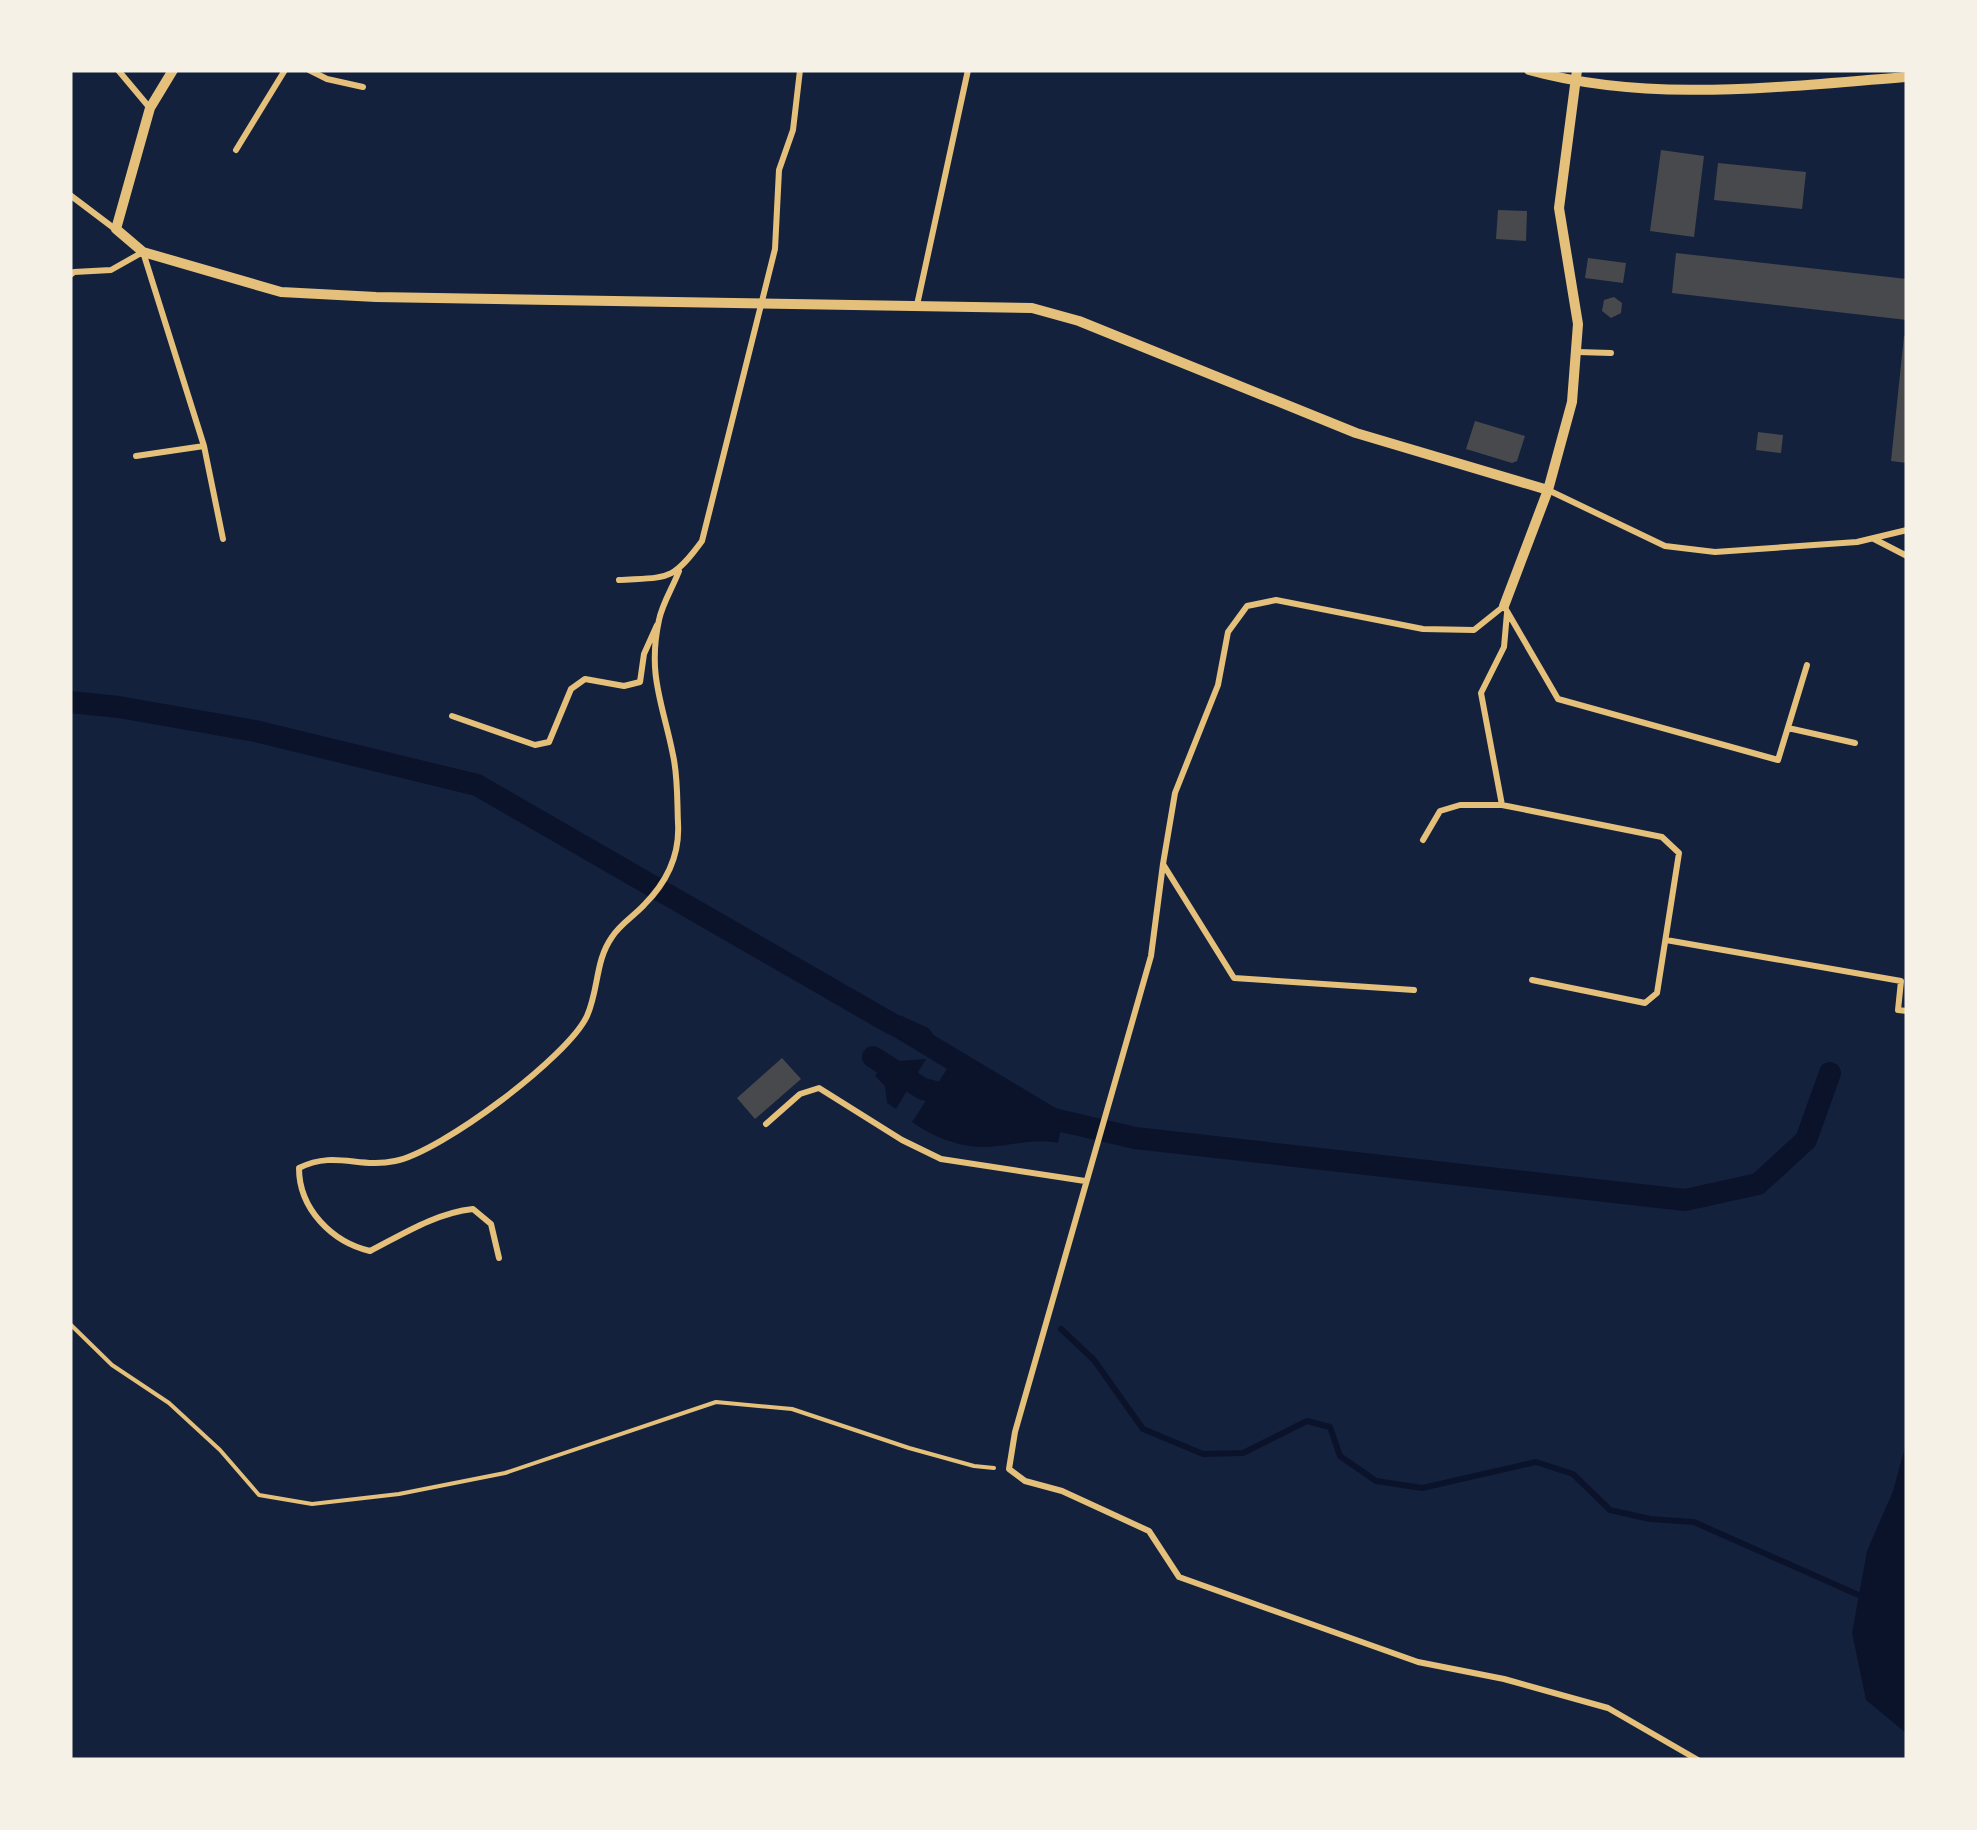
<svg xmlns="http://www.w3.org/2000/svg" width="1977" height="1830" viewBox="0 0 1977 1830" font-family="'Archivo Narrow',sans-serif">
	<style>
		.water { fill: #0b132b }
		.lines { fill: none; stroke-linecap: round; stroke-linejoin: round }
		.stream { stroke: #0b132b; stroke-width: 6 }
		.canal { stroke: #0b132b; stroke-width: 22 }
		.building { fill: #48494c }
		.path { stroke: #e5c07b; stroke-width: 4 }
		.service { stroke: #e5c07b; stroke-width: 6 }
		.minor { stroke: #e5c07b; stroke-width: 10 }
	</style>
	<rect width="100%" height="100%" fill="#14213d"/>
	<path class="water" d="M902,1016L1064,1113L1058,1143C1033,1138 1012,1146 987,1147C961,1148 933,1137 912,1122L947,1069L891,1035Z
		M886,1056L898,1061L926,1059L896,1109L887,1103L885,1086L875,1076Z
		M1907,1440V1734L1866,1700L1852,1633L1867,1551L1893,1491Z"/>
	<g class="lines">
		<path class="stream" d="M1061,1329L1094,1360L1143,1429L1203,1454L1243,1453L1307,1421L1330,1427L1340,1456L1376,1481L1422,1488L1536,1462L1573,1474L1610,1510L1650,1519L1694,1522L1863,1597"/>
		<path class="canal" d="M70,702L119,707L255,731L477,785L892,1024L922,1037
			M873,1057L923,1089L960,1098
			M1036,1115L1135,1138L1685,1200L1758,1184L1806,1140L1830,1073"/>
	</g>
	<path class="building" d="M1661,150L1704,156L1694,237L1650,231Z
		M1718,163L1806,172L1802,209L1714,200Z
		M1498,210L1527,211L1526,241L1496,239Z
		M1676,253L1907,279V320L1672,293Z
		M1588,258L1626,263L1623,283L1585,278Z
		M1614,297L1622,303L1621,313L1611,318L1602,311L1604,300Z
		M1904,336H1907V463L1891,461Z
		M1475,421L1525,436L1517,461L1512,463L1466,449Z
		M1758,432L1783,435L1781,453L1756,450Z
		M782,1058L801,1079L755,1119L737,1098Z"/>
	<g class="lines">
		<path class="path" d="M70,1324L112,1365L169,1403L220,1450L259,1495L312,1504L399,1494L505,1473L716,1402L792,1409L909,1448L974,1466L994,1468"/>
		<path class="service" d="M118,70L149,107
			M309,70L327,79L363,87
			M236,150L285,70
			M70,195L115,229
			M70,275L74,272L111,270L143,252L204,446L223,539
			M917,305L968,70
			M1578,352L1611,353
			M136,456L204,446
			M1548,490L1665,546L1715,552L1857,542L1907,530
			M1874,539L1907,556
			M619,580C668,577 672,582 702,541L775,249L779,170L793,130L800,70
			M1507,613L1504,647L1481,693L1502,805L1662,837L1679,853L1657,993L1645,1003L1532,980
			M452,716L535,745L549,742L571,689L585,679L624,686L640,682L644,654L657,625
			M1788,728L1855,743
			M1423,840L1440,811L1460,805H1502
			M1163,864L1151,956L1015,1432L1009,1469L1025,1481L1062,1491L1149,1531L1179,1577L1418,1662L1504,1679L1608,1708L1698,1760
			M1666,940L1901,981L1898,1010L1907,1011
			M1414,990L1234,978L1163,864L1175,793L1218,685L1228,632L1247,606L1276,600L1423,629L1474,630L1504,606L1558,699L1778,760L1807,665
			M766,1124L800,1094L819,1088L902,1140L941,1159L1085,1181
			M499,1258L491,1224L473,1209C436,1213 403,1234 370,1251C332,1242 299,1209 299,1168C335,1150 359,1169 395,1161C441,1152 568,1057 587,1016C599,989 595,961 612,937C620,924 634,916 644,905C666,883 680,855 678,823C677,801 678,777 673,755C663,704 647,675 659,620C662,604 673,587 679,571"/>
		<path class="minor" d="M173,70L150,108L116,229L143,252L281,292L376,297L1032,308L1079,321L1356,433L1548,490
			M1529,70C1651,104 1783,86 1907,77
			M1504,606L1548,490L1572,402L1578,324L1559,208L1577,70"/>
	</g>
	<rect width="1977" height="1830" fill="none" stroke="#f6f1e7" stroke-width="145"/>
</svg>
